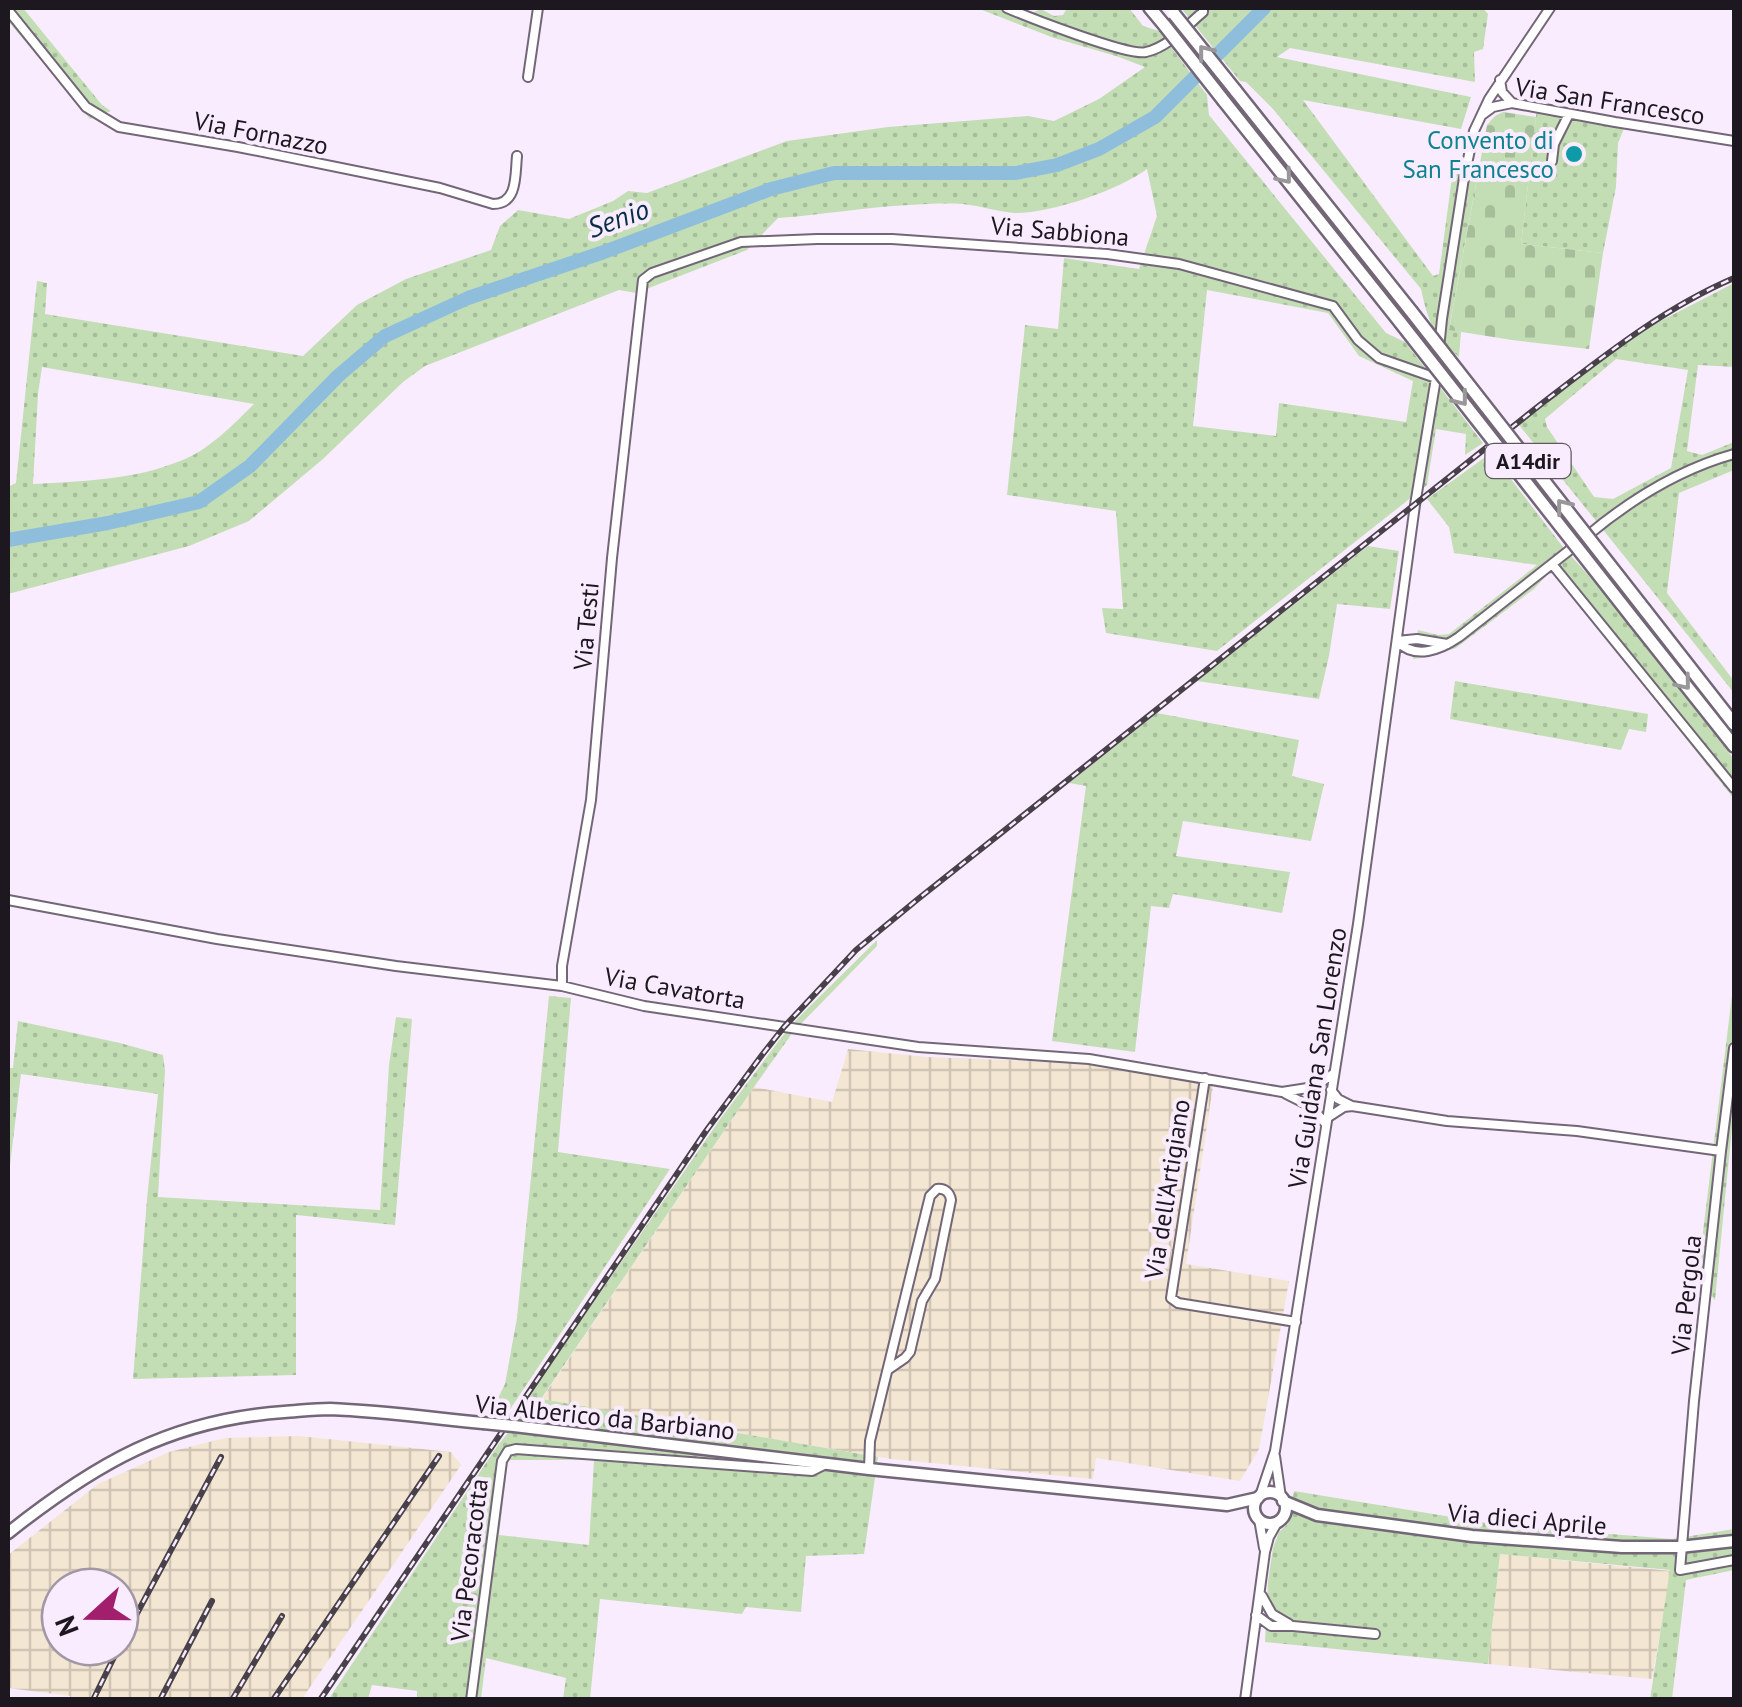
<svg xmlns="http://www.w3.org/2000/svg" width="1742" height="1707" viewBox="0 0 1742 1707" font-family="'PT Sans',sans-serif">
	<style>
		.industrial { fill: url(#industrial-grid); fill-rule: evenodd }
		.grass { fill: url(#grass-dots); fill-rule: evenodd }
		.cemetery { fill: url(#cemetery-stones) }
		.lines { fill: none; stroke-linecap: round; stroke-linejoin: round }
		.river { stroke: #8fbedd; stroke-width: 14 }
		.minor-casing { stroke: #736777; stroke-width: 12 }
		.major-casing { stroke: #736777; stroke-width: 15 }
		.highway-casing { stroke: #736777; stroke-width: 16 }
		.minor { stroke: #fff; stroke-width: 8 }
		.major { stroke: #fff; stroke-width: 10 }
		.highway { stroke: #fff; stroke-width: 11 }
		.rail-casing { stroke: #48414a; stroke-width: 6 }
		.rail { stroke: #faecff; stroke-width: 2.5; stroke-dasharray: 8; stroke-linecap: butt }
		.major-bridge-casing { stroke: #736777; stroke-width: 15; stroke-linecap: butt }
		.highway-bridge-casing { stroke: #736777; stroke-width: 16; stroke-linecap: butt }
		.major-bridge { stroke: #fff; stroke-width: 10 }
		.highway-bridge { stroke: #fff; stroke-width: 11 }
		.oneway { stroke: #99979a }
		.culture-dot { fill: #0f9aa8; stroke: #faecff; stroke-width: 4 }
		.labels { text-anchor: middle; stroke-width: 8; stroke-linejoin: round; paint-order: stroke }
		.shield { fill: #faecff; stroke: #5f5862; stroke-width: 2.5 }
		.shield-label { font-size: 22px; font-weight: bold; fill: #1d181f }
		.street-label { font-size: 25px; fill: #1d181f; stroke: #faecff }
		.culture-label { font-size: 25px; fill: #0d838f; stroke: #faecff; text-anchor: end }
		.water-label { font-size: 28px; font-style: italic; fill: #072e44; stroke: #faecff }
	</style>
	<defs>
		<pattern id="industrial-grid" width="8" height="8" patternUnits="userSpaceOnUse" patternTransform="scale(2.5)"><rect width="8" height="8" fill="#f3e6d2"/><path d="M0 4h8M4 0v8" fill="none" stroke="#d0c5b4"/></pattern>
		<pattern id="grass-dots" width="8" height="8" patternUnits="userSpaceOnUse" patternTransform="scale(2.5)"><rect width="8" height="8" fill="#c3deb5"/><path d="M2 2h.1M6 6h.1" fill="none" stroke="#a7be9b" stroke-width="1.8" stroke-linecap="round"/></pattern>
		<pattern id="cemetery-stones" width="16" height="16" patternUnits="userSpaceOnUse" patternTransform="scale(2.5)"><rect width="16" height="16" fill="#c3deb5"/><path d="M2 7V4a2 2 0 0 1 4 0v3zM10 15v-3a2 2 0 0 1 4 0v3z" fill="#a7be9b"/></pattern>
	</defs>
	<rect width="100%" height="100%" fill="#faecff"/>
	<path class="industrial" d="M848,1049L926,1057L1083,1063L1213,1086L1186,1264L1289,1281L1259,1449L1240,1481L1096,1458L1093,1479L891,1459L541,1400L754,1087L832,1102Z
		M299,1436L451,1452L461,1465L302,1699L69,1700L70,1696L8,1688V1555L98,1484L169,1452L225,1438ZM60,1587H120V1647H60Z
		M1500,1554L1671,1571L1652,1679L1488,1664Z"/>
	<path class="grass" d="M8,8H23L102,105L111,111L90,119L8,21Z
		M977,8L1034,12L1041,9L1054,16L1063,15L1067,8H1129L1143,26L1159,31L1207,95L1209,115L1386,333L1405,342L1483,443L1465,455L1466,434L1436,429L1427,485L1217,651L1106,633L1102,608L1123,609L1116,511L1007,495L1025,325L1058,329L1064,258L1139,269L1157,216L1147,169C1119,190 1052,213 1016,213C999,212 981,206 963,204C945,203 926,204 909,205C865,207 822,215 778,218L747,250L636,293L619,290L425,366L403,382L323,459L249,521L189,546L8,594V487L16,483L37,281L47,283L45,314L303,356L357,305L406,279L491,250L500,226L518,210L569,219L613,201L628,191L647,193L787,141L888,127L1028,116L1054,121L1099,99L1145,67L1116,56L1054,38ZM1207,290L1328,313L1359,356L1413,381L1406,422L1279,403L1276,436L1193,426ZM42,367L254,404C234,424 208,451 180,461C134,480 83,481 33,484L38,394Z
		M1181,8H1483L1488,14L1483,49L1474,52L1475,82L1290,48L1277,57L1471,97L1461,129L1303,100L1433,276L1439,274L1453,170L1478,173L1449,329L1461,332L1459,357C1433,335 1428,321 1421,289L1273,109L1246,82L1240,81Z
		M1537,108L1626,124L1618,143L1616,187L1603,253L1521,244Z
		M1734,283V367L1698,365L1687,451L1702,455L1734,442V470L1679,493L1667,593L1734,681V693L1519,425L1612,352L1651,326ZM1616,359L1688,370L1671,468L1613,499L1594,497L1547,427L1545,419Z
		M1491,453L1563,547L1598,586L1734,759V799L1554,573L1548,574L1534,589L1456,648L1429,657L1413,659L1418,630L1438,635L1449,634L1537,565L1454,553L1449,527L1427,499Z
		M1368,546L1399,551L1390,609L1337,604L1329,656L1319,699L1197,681Z
		M1455,681L1648,714L1646,732L1629,729L1621,750L1450,719Z
		M1157,713L1299,740L1292,776L1324,784L1311,841L1183,821L1176,856L1290,872L1282,913L1173,894L1169,908L1151,906L1135,1052L1052,1041L1086,786L1069,783Z
		M877,940V946L793,1032L754,1087L541,1399L878,1457L864,1554L806,1556L801,1612L746,1607L742,1614L600,1599L590,1699H563L566,1678L486,1658L481,1699H417V1691L372,1685L368,1699L328,1700L498,1445C509,1433 516,1422 521,1407L721,1118L781,1038L799,1017ZM594,1460L589,1545L499,1535L508,1460Z
		M1734,979V1107L1715,1300L1697,1281Z
		M549,996L571,998L558,1152L670,1169L509,1411L494,1406L505,1384L517,1318Z
		M396,1017L412,1019L395,1225L296,1215V1375L133,1379L147,1199L158,1094L21,1074L8,1182V1068H13L18,1021L120,1043L163,1055L165,1071L158,1197L380,1210L389,1065Z
		M1294,1491L1500,1525L1672,1539L1734,1529V1570L1686,1580L1672,1699H1650L1670,1570L1500,1554L1488,1664L1265,1642L1268,1582L1273,1548L1279,1532L1288,1524Z"/>
	<path class="cemetery" d="M1503,112L1536,117L1521,244L1603,253L1589,349L1512,340L1449,330L1487,125L1495,116Z"/>
	<g class="lines">
		<path class="river" d="M8,540L108,523L199,502L250,466L338,376L385,336L468,298L604,252L771,189L834,173H1016L1057,165L1099,149L1155,117L1264,8"/>
		<defs>
			<path id="minor" d="M1007,8C1028,17 1130,57 1146,52C1169,47 1186,26 1203,12V8
				M8,10L86,107L119,127L238,147L440,188L493,204C518,204 515,175 517,156
				M528,77L538,8
				M1500,80L1502,92L1512,103
				M1482,115L1493,107L1512,103L1615,122L1734,141
				M1552,161L1554,144L1569,114
				M1587,536C1630,500 1680,469 1734,454
				M1552,564L1734,788
				M1397,641C1415,660 1440,650 1459,637L1576,545
				M1397,641L1417,639L1447,644
				M8,900L217,939L396,966L562,986L644,1006L918,1047L1089,1059L1282,1092L1314,1087L1333,1074
				M562,986V966L591,800L612,558L643,280L652,273L741,242L817,239H892L1107,254L1179,264L1333,306L1358,340L1379,358L1436,378
				M1734,1048L1721,1151L1694,1401L1680,1570L1734,1560
				M1205,1078L1171,1298L1178,1303L1296,1322
				M1331,1090L1338,1099L1352,1106L1447,1121L1577,1131L1721,1151
				M1286,1094L1310,1106L1326,1124
				M1327,1118L1344,1107L1352,1106
				M1275,1456L1281,1497
				M869,1469L870,1441L930,1196L937,1189C945,1188 950,1193 951,1200L935,1279L922,1301L910,1352L905,1358L889,1369
				M1260,1496L1275,1451L1358,924L1415,505L1436,378L1442,319L1464,178L1474,131L1489,99L1550,8
				M1259,1519L1264,1548
				M1262,1596L1272,1614L1289,1624
				M1256,1615L1271,1626H1293L1375,1634
				M471,1700L502,1461L508,1451L516,1449L812,1471L824,1465
				M1245,1700L1265,1552L1269,1537L1278,1521"/>
			<path id="major" d="M514,1426L869,1469L1227,1505L1258,1498
				M1254 1508a16 16 0 1 1 32 0a16 16 0 1 1-32 0Z
				M1283,1501L1317,1515L1472,1536L1622,1547H1680L1734,1541
				M8,1533C95,1464 170,1420 284,1412C299,1411 314,1409 330,1409C380,1411 432,1418 483,1423"/>
			<path id="highway" d="M1150,8L1165,26
				M1235,90L1411,311
				M1224,101L1400,322
				M1645,610L1734,724
				M1634,620L1734,746"/>
		</defs>
		<use href="#minor" class="minor-casing"/>
		<use href="#major" class="major-casing"/>
		<use href="#highway" class="highway-casing"/>
		<use href="#minor" class="minor"/>
		<use href="#major" class="major"/>
		<use href="#highway" class="highway"/>
		<defs>
			<path id="rail" d="M120,1645L221,1457
				M93,1700L119,1647
				M160,1700L212,1601
				M232,1700L282,1616
				M273,1700L439,1456
				M320,1700L706,1131L762,1055L784,1027L856,950L918,899L1545,401C1605,355 1664,308 1734,278"/>
		</defs>
		<use href="#rail" class="rail-casing"/>
		<use href="#rail" class="rail"/>
		<defs>
			<path id="major-bridge" d="M483,1423L514,1426"/>
			<path id="highway-bridge" d="M1174,14L1235,90
				M1165,26L1224,101
				M1411,311L1645,610
				M1400,322L1634,620"/>
		</defs>
		<use href="#major-bridge" class="major-bridge-casing"/>
		<use href="#highway-bridge" class="highway-bridge-casing"/>
		<use href="#major-bridge" class="major-bridge"/>
		<use href="#highway-bridge" class="highway-bridge"/>
	</g>
	<defs><path id="oneway-chevron" d="M-2-3.5L2.5 0L-2 3.5" fill="none" stroke-width="1.6" stroke-linecap="round" stroke-linejoin="round" transform="scale(2.5)"/></defs>
	<g class="oneway">
		<use href="#oneway-chevron" transform="translate(1205 52) rotate(-128)"/>
		<use href="#oneway-chevron" transform="translate(1285 177) rotate(51)"/>
		<use href="#oneway-chevron" transform="translate(1461 399) rotate(52)"/>
		<use href="#oneway-chevron" transform="translate(1563 506) rotate(-128)"/>
		<use href="#oneway-chevron" transform="translate(1684 683) rotate(51)"/>
	</g>
	<circle class="culture-dot" cx="1574" cy="154" r="10"/>
	<g class="labels">
		<rect class="shield" x="1485.5" y="444" width="85" height="34" rx="8"/>
		<g class="shield-label">
			<text x="1528" y="469">A14dir</text>
		</g>
		<g class="street-label">
			<text transform="translate(1610 101) rotate(9)" y="9">Via San Francesco</text>
			<text transform="translate(261 133) rotate(11)" y="9">Via Fornazzo</text>
			<text transform="translate(1060 231) rotate(5)" y="9">Via Sabbiona</text>
			<text transform="translate(586 626) rotate(-85)" y="9">Via Testi</text>
			<text transform="translate(675 988) rotate(10)" y="9">Via Cavatorta</text>
			<text transform="translate(1317 1058) rotate(-81)" y="9">Via Guidana San Lorenzo</text>
			<text transform="translate(1167 1189) rotate(-81)" y="9">Via dell'Artigiano</text>
			<text transform="translate(1686 1295) rotate(-84)" y="9">Via Pergola</text>
			<text transform="translate(605 1417) rotate(6)" y="9">Via Alberico da Barbiano</text>
			<text transform="translate(1527 1519) rotate(5)" y="9">Via dieci Aprile</text>
			<text transform="translate(469 1560) rotate(-83)" y="9">Via Pecoracotta</text>
		</g>
		<g class="culture-label">
			<text x="1554" y="149">Convento di<tspan x="1554" dy="29">San Francesco</tspan></text>
		</g>
		<g class="water-label">
			<text transform="translate(618 218) rotate(-20)" y="10">Senio</text>
		</g>
	</g>
	<rect width="1742" height="1707" fill="none" stroke="#1d181f" stroke-width="20"/>
	<g transform="translate(90 1617) rotate(249)"><circle r="48" fill="#faecff" stroke="#a297a5" stroke-width="2.5"/>
	<path d="M0-8L18 38L0 25L-18 38Z" fill="#a21f6e"/>
	<text y="-15" font-size="28" font-weight="bold" text-anchor="middle" fill="#1d181f">N</text>
	</g>
</svg>
